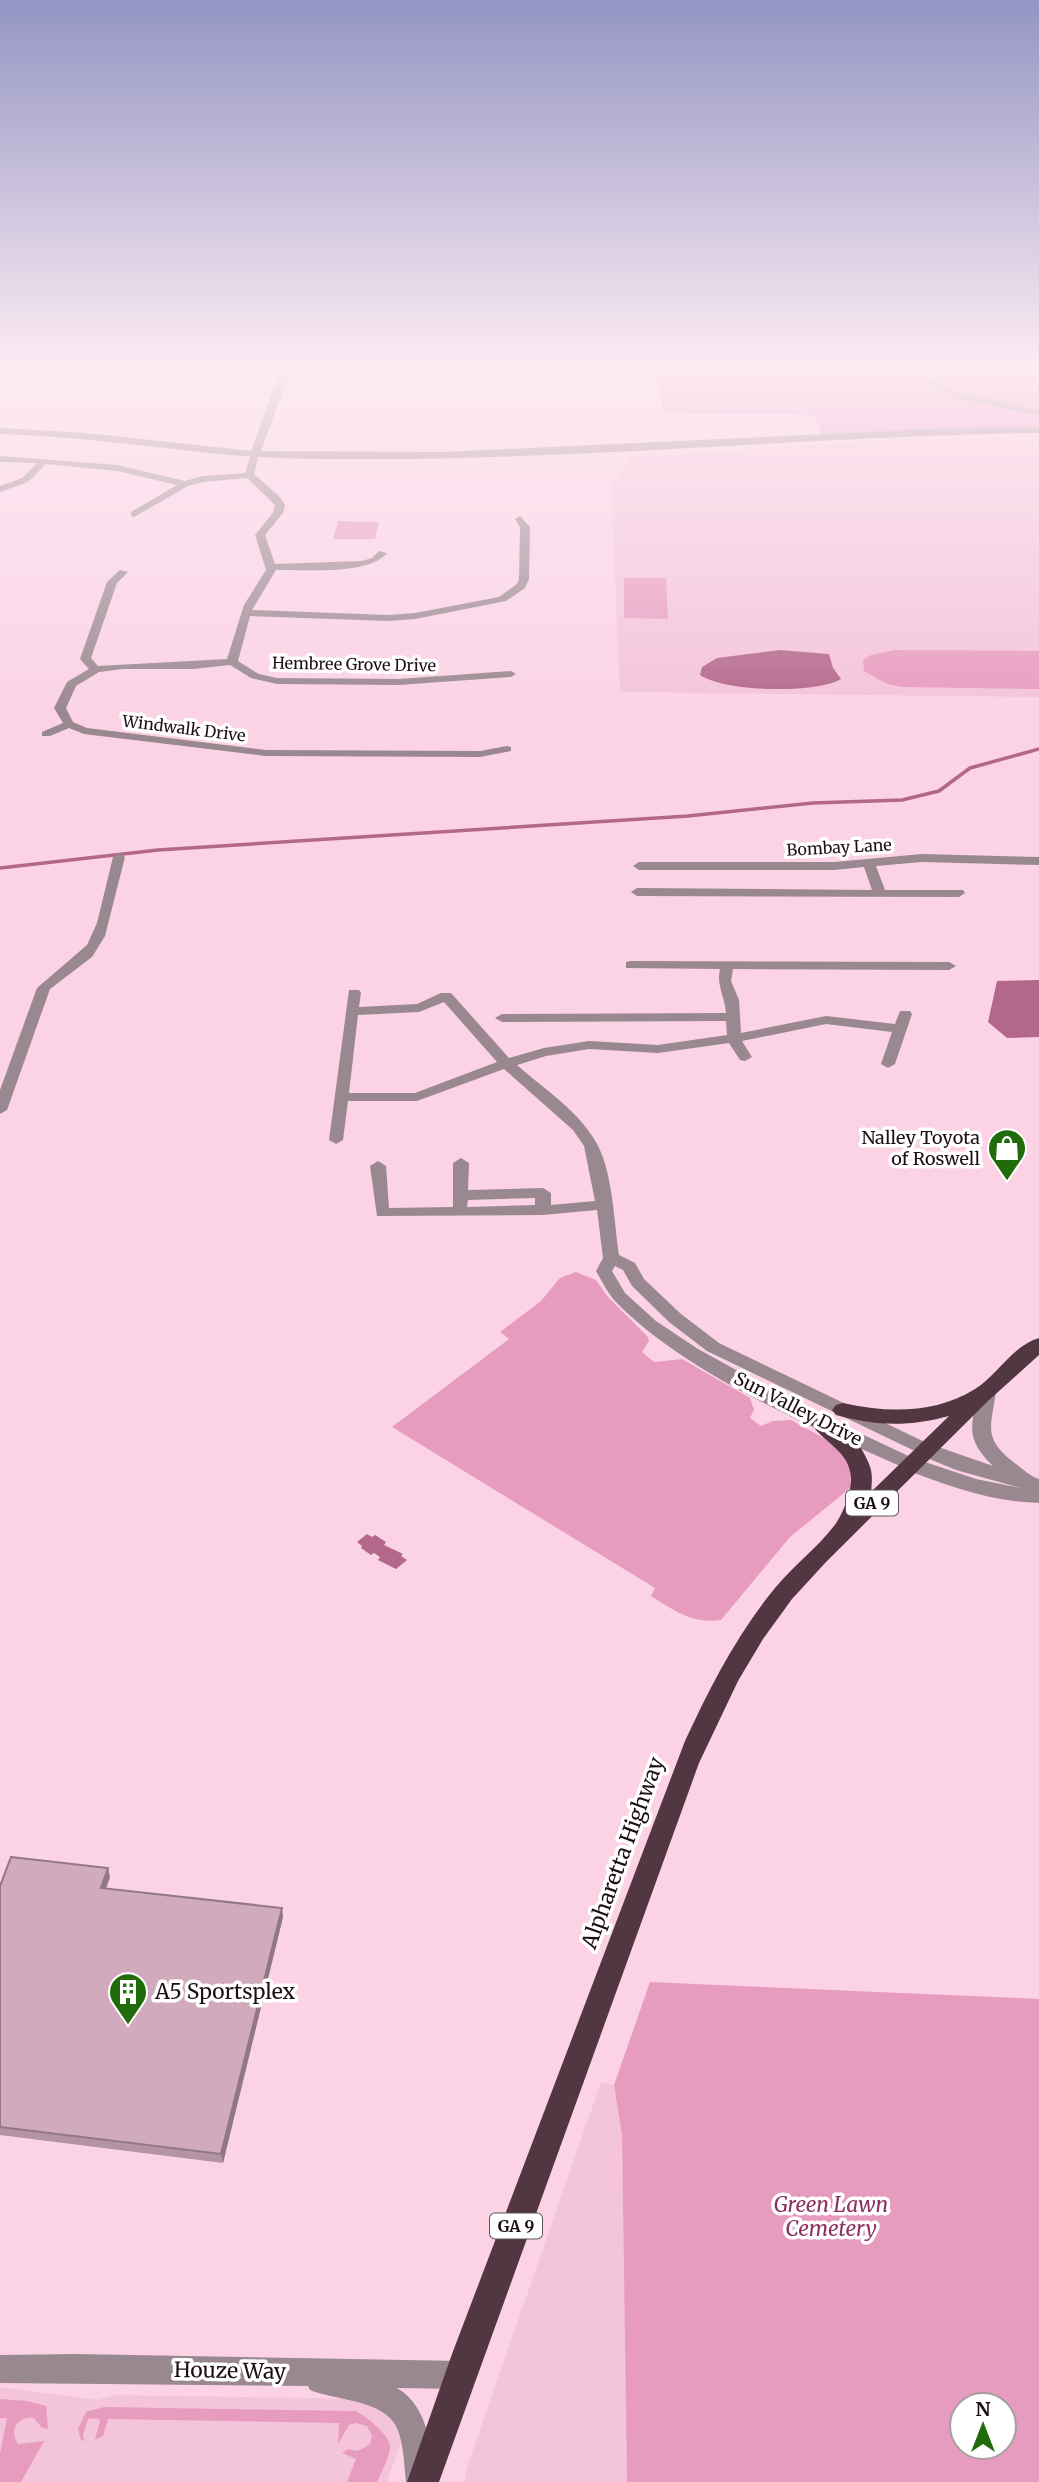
<svg xmlns="http://www.w3.org/2000/svg" width="1039" height="2482" viewBox="0 0 1039 2482" font-family="Merriweather,serif">
	<style>
		.built { fill: #f4c4d9 }
		.green { fill: #e79cbf; fill-rule: evenodd }
		.water { fill: #b3678b }
		.lines { fill: none; stroke-linecap: round; stroke-linejoin: round }
		.stream { stroke: #b3678b; stroke-width: 3.5 }
		.minor { fill: #99888f; fill-rule: evenodd }
		.tertiary { fill: #99888f; fill-rule: evenodd }
		.trunk { fill: #523642; fill-rule: evenodd }
		.wall { fill: #b493a2 }
		.shaded-wall { fill: #927884 }
		.building { fill: #d1abbc; stroke: #927884; stroke-width: 2 }
		.labels { text-anchor: middle; stroke-width: 7; stroke-linejoin: round; paint-order: stroke }
		.far-street-label { font-size: 16px; fill: #1b0e14; stroke: #fff }
		.shield { fill: #fff; stroke: #5f565a; stroke-width: 2 }
		.shield-label { font-size: 16px; font-weight: bold; fill: #1b0e14 }
		.poi-label { font-size: 18px; fill: #1b0e14; stroke: #fff; text-anchor: end }
		.street-label { font-size: 18px; fill: #1b0e14; stroke: #fff }
		.near-street-label { font-size: 21px; fill: #1b0e14; stroke: #fff }
		.near-poi-label { font-size: 21px; fill: #1b0e14; stroke: #fff; text-anchor: start }
		.near-park-label { font-size: 21px; font-style: italic; fill: #8c2f61; stroke: #fff }
	</style>
	<rect width="100%" height="100%" fill="#fbd3e5"/>
	<path class="built" d="M905,439L1032,440L1039,454V697L620,692L611,486L631,457Z
		M601,2082L614,2085L622,2135L627,2482H465L466,2470Z
		M0,2387L98,2400L115,2395L374,2399L384,2401L403,2436L387,2482H0Z"/>
	<path class="green" d="M596,367H1031L1039,385V428L822,434L814,415L665,413L654,371Z
		M338,521L379,522L375,539H333Z
		M624,578H666L668,619L624,618Z
		M895,650L1039,651V689L903,687L887,684L864,671L863,660L871,655Z
		M576,1272L596,1280L608,1297L648,1337L649,1341L642,1352L654,1362L682,1359L750,1398L754,1410L750,1418L761,1426L773,1421L791,1420L840,1447L848,1456L855,1484L790,1537L721,1620C692,1624 675,1611 651,1596L655,1588L392,1427L509,1339L500,1332L541,1301L560,1278Z
		M650,1982L1039,1999V2482H627L622,2135L614,2085ZM1004,2405V2447H962V2405Z
		M0,2399L27,2401L46,2406L48,2429L42,2428L34,2418C17,2416 9,2430 18,2444L44,2441L21,2482H0V2454L7,2418H0Z
		M104,2407L355,2411C364,2414 389,2435 390,2445C391,2456 381,2472 377,2482H347L356,2459L342,2453L348,2449L358,2451L370,2444L372,2436L367,2426L355,2423L349,2425L338,2444L339,2423L108,2419L103,2436L95,2440L100,2421L98,2418L88,2419L83,2435L84,2441L81,2440L78,2429L86,2412Z"/>
	<path class="water" d="M780,650L829,654L833,668L841,679C815,694 725,692 700,675L702,667L717,658Z
		M1039,980V1037L1007,1038L988,1022L997,981Z
		M367,1534L372,1537L375,1535L386,1542L384,1545L403,1554L401,1556L407,1560L396,1569L378,1560L380,1557L374,1553L371,1555L361,1548L362,1546L357,1542Z"/>
	<g class="lines">
		<path class="stream" d="M0,868L158,850L688,816L813,803L902,800L939,791L970,768L1039,749"/>
		<path class="minor" d="M927,378L959,393L1039,410V416L953,397L924,382L923,380Z
			M255,451L259,454L254,474L280,497L285,505L283,513L265,535L275,564L362,561L372,558L379,551L387,553C368,576 305,569 276,570L252,610L388,615L415,613L499,597L517,584L519,579L520,527L515,519L520,516L530,527L529,579L525,588L506,601L415,619L388,621L250,616L238,661L259,674L277,678L399,679L511,671L516,674L511,677L399,685L277,684L251,678L230,665L193,669H123L99,672L76,686L66,708L73,722L87,728L266,750L480,751L507,746L511,747V751L480,757L266,756L84,734L69,728L50,736H42V732L63,723L54,708L67,682L89,669L80,659L107,582L120,570L128,572L117,583L91,658L98,666L227,659L244,605L266,570L255,535L273,513L275,505L247,478L203,482L188,486L134,517L131,516V512L177,485L117,471L46,464L28,482L0,492V486L22,478L37,463L0,462V456L117,465L185,481L202,476L245,473L251,454Z
			M119,853L125,857L105,936L92,957L50,989L7,1110L0,1114V1090L37,988L87,945L97,923L113,857Z
			M922,854L1039,857V865L922,862L876,866L885,890H963L965,893L959,897L637,896L631,892L637,888L872,890L864,867L834,870H639L633,866L639,862H834Z
			M631,961L949,962L956,966L949,970L733,969L731,981L739,1000L741,1033L826,1016L895,1024L900,1011H910L912,1014L895,1064L888,1068L881,1064L892,1032L826,1024L742,1041L752,1057L745,1061L740,1060L729,1043L658,1053L589,1049L546,1056L517,1065C544,1089 580,1112 597,1144C613,1173 614,1223 619,1255L635,1263L644,1279L681,1314L719,1343L933,1446L936,1450L933,1454H921L707,1351L669,1322L632,1286L623,1270L615,1266L612,1271L625,1293L656,1321L698,1349L798,1404L919,1461L922,1465L919,1469H907C815,1429 686,1374 616,1302C608,1294 602,1281 596,1271L603,1258L597,1210L543,1215L377,1216L370,1166L378,1161L386,1166L389,1208L453,1207V1163L461,1158L469,1163L468,1190L543,1188L551,1193V1205L595,1201L584,1146L573,1130L504,1069L417,1101H348L343,1140L336,1144L329,1140L349,990H359L361,993L359,1007L417,1004L441,993H451L509,1058L544,1048L589,1041L658,1045L727,1035L726,1021L502,1022L495,1018L502,1014L726,1013C725,997 716,985 720,969L626,968V962ZM444,1002L497,1062L415,1093H349L358,1015L419,1012ZM535,1198V1205L467,1207L468,1200Z"/>
		<path class="tertiary" d="M285,367H294L283,391L261,451L443,452L954,428L1039,427V433C812,436 585,460 358,459C316,459 273,459 231,455C154,448 78,436 0,434V428L87,433L251,451L273,391Z
			M987,1385L994,1386L996,1391C991,1428 982,1438 1016,1464C1024,1470 1030,1476 1039,1479V1503C992,1502 949,1486 906,1470L903,1465L906,1460L913,1458L976,1479L1021,1488L956,1470L920,1455L917,1450L920,1445L927,1443L993,1466C964,1438 972,1426 978,1391L980,1386Z
			M76,2354L460,2361L470,2365L474,2375L470,2385L460,2389L397,2388C429,2407 431,2448 436,2482H406C404,2465 404,2444 397,2428C384,2399 336,2401 310,2390L308,2386L0,2383V2355Z"/>
		<path class="trunk" d="M1039,1338V1355L989,1400L826,1562L792,1599L763,1639L738,1681L699,1763L439,2482H407L452,2354L685,1741C710,1687 737,1634 775,1588C793,1566 817,1548 834,1526C842,1516 852,1492 851,1477C849,1450 822,1442 810,1422L814,1417C836,1410 862,1445 869,1464C873,1473 872,1482 871,1492L949,1416C909,1427 875,1426 836,1415L832,1410L836,1405L843,1403C887,1413 935,1414 975,1389C998,1375 1012,1346 1039,1338Z"/>
	</g>
	<path class="wall" d="M110,1877L106,1888L283,1917L223,2163L0,2135V1886Z"/>
	<path class="shaded-wall" d="M108,1868L110,1877L103,1897L101,1888Z
		M282,1908L283,1917L223,2163L221,2154Z"/>
	<path class="building" d="M11,1857L108,1868L101,1888L282,1908L221,2154L0,2127V1886Z"/>
	<linearGradient id="sky" x2="0" y2="1"><stop stop-color="#9395c3"/><stop offset="0.51" stop-color="#fdebf3"/><stop offset="1" stop-color="#fdebf3" stop-opacity="0"/></linearGradient>
	<rect width="1039" height="715" fill="url(#sky)"/>
	<defs>
		<symbol id="shop-pin" viewBox="-11 -11 22 30"><path d="M0 17L-7.5 6A9.5 9.5 0 1 1 7.5 6Z" fill="#206b0b" stroke="#fff"/><path d="M-5-2.5h2.3a2.7 3.5 0 0 1 5.4 0H5L5.5 6h-11ZM-1.5-2.5h3a1.5 2.3 0 0 0-3 0Z" fill="#fff"/></symbol>
		<symbol id="building-pin" viewBox="-11 -11 22 30"><path d="M0 17L-7.5 6A9.5 9.5 0 1 1 7.5 6Z" fill="#206b0b" stroke="#fff"/><path d="M-4-6H4V6H1V3H-1V6H-4ZM-2.5-4.3h1.7v1.8h-1.7ZM.8-4.3h1.7v1.8H.8ZM-2.5-1h1.7V.8h-1.7ZM.8-1h1.7V.8H.8Z" fill="#fff"/></symbol>
	</defs>
	<g fill-rule="evenodd">
		<use href="#shop-pin" x="985" y="1126" width="44" height="60"/>
		<use href="#building-pin" x="106" y="1970" width="44" height="60"/>
	</g>
	<g class="labels">
		<g class="far-street-label">
			<text transform="translate(354 664) rotate(1)" y="6">Hembree Grove Drive</text>
			<text transform="translate(184 728) rotate(7)" y="6">Windwalk Drive</text>
			<text transform="translate(839 847) rotate(-3)" y="6">Bombay Lane</text>
		</g>
		<g class="shield">
			<rect x="846" y="1490.5" width="52" height="25" rx="5"/>
			<rect x="490" y="2213.5" width="52" height="25" rx="5"/>
		</g>
		<g class="shield-label">
			<text x="872" y="1509">GA 9</text>
			<text x="516" y="2232">GA 9</text>
		</g>
		<g class="poi-label">
			<text x="980" y="1144">Nalley Toyota<tspan x="980" dy="21">of Roswell</tspan></text>
		</g>
		<g class="street-label">
			<text transform="translate(798 1409) rotate(27)" y="6">Sun Valley Drive</text>
		</g>
		<g class="near-street-label">
			<text transform="translate(623 1853) rotate(-70)" y="7">Alpharetta Highway</text>
			<text transform="translate(230 2371) rotate(1)" y="7">Houze Way</text>
		</g>
		<g class="near-poi-label">
			<text x="155" y="1999">A5 Sportsplex</text>
		</g>
		<g class="near-park-label">
			<text x="831" y="2212">Green Lawn<tspan x="831" dy="24">Cemetery</tspan></text>
		</g>
	</g>
	<g transform="translate(983 2426)"><circle r="33" fill="#ffffff" stroke="#a49fa1" stroke-width="2"/>
	<path d="M0-5L12 26L0 18L-12 26Z" fill="#206b0b"/>
	<text y="-10" font-size="19" font-weight="bold" text-anchor="middle" fill="#1b0e14">N</text>
	</g>
</svg>
